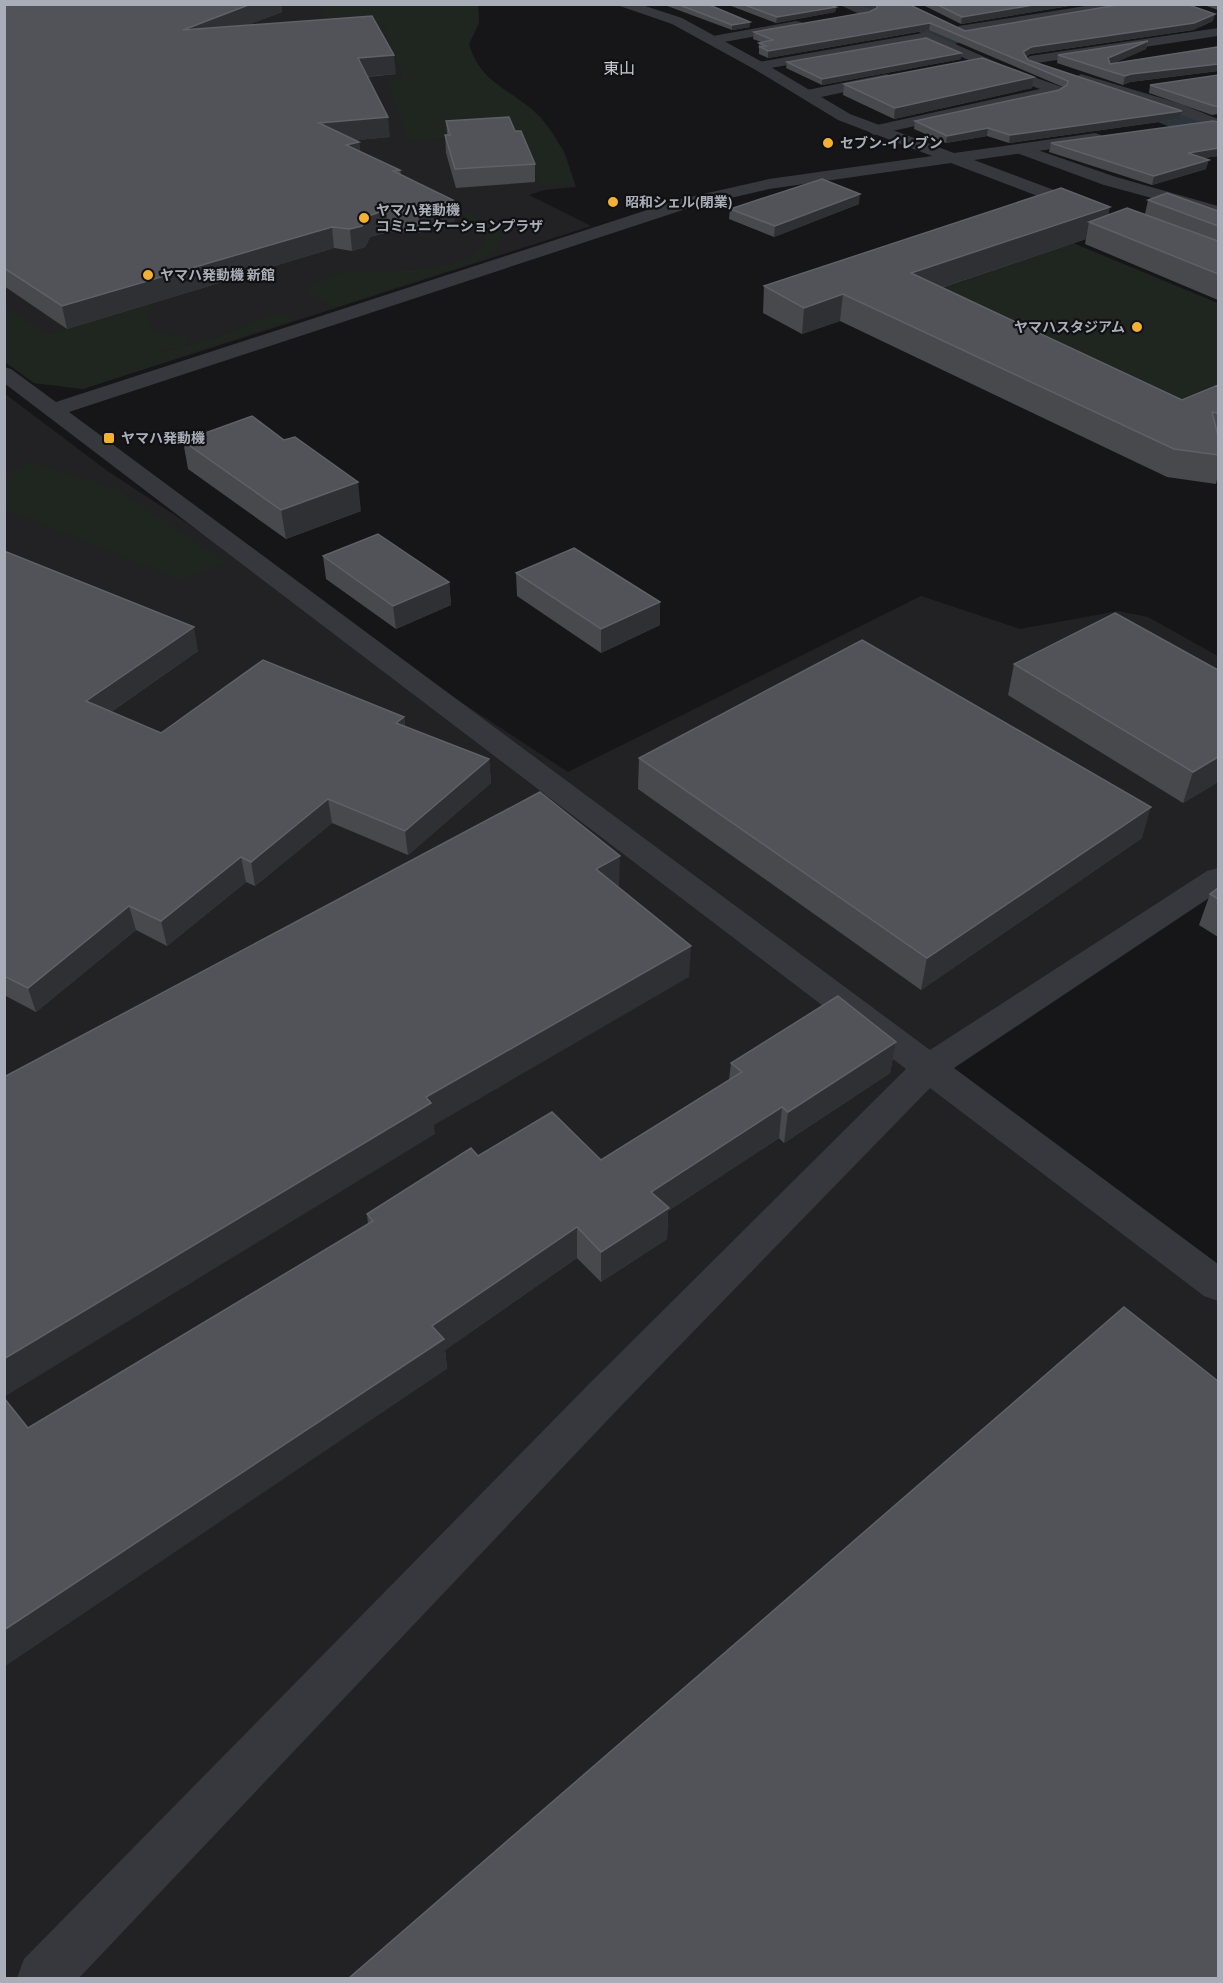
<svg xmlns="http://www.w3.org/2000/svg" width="1223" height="1983" viewBox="0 0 1223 1983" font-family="'Source Sans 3','Noto Sans JP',sans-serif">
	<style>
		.built { fill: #222225 }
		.green { fill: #1e261f }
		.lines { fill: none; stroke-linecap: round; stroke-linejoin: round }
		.river { fill: #2c353c; fill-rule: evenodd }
		.minor { fill: #37383d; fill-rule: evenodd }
		.tertiary { fill: #37383d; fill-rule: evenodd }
		.wall { fill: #47494d }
		.shaded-wall { fill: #2f3033 }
		.building { fill: #525359; stroke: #5f6168; stroke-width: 1.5 }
		.poi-dot { fill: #f2b134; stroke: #111113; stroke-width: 2 }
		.labels { text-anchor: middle; stroke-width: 4.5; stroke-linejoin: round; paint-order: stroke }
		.far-poi-label { font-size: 14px; font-weight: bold; fill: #a8adb8; stroke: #111113; text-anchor: start }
		.far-quarter-label { font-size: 16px; fill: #c9ccd4; stroke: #111113 }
	</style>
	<rect width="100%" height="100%" fill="#161618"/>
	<path class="built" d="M5,5H478L479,23L469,44L474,61L481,72L540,117L564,151L576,187L545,190L529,195L591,226L83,389L34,383L5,362Z
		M4,393L106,470L568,772L921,596L1020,629L1118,611L1148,617L1218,656V878L928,1068L1218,1285V1978H5Z"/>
	<path class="green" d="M317,5H478L479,23L469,44C482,87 514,89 541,118C559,139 566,157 574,183L540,186L521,148L461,136L409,142L386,79L403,78L384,26L354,27L324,22L322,12Z
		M450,204L498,229L502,234L497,249L475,262L334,308L309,293L307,290L310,286C321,279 331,274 344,272C378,267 474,280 487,237L480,227L446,206Z
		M1073,243L1218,303V409L1176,427L908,299Z
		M156,302L147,314L151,330L185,337L192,342L151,356L230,333L252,321L277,314H287L295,319L83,389L34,383L5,362V306L47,335Z
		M30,461L118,489L226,562L181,580L5,510V476Z"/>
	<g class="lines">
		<path class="river" d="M859,4H894L961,32L965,37L961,42L952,45L943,42L862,9Z
			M1101,85L1150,99L1218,127V146L1130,111L1091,99L1087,93L1091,87Z"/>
		<path class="minor" d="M838,4H857L915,26L917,29L910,33L887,27Z
			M1098,4H1134L1128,8L959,34L952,30L959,26Z
			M796,21L801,22L803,25L801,28L713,44L706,40L713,36Z
			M1218,28V36L1030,64L1023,60L1030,56Z
			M928,32L1014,70L1062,87L1065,90L1057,95L874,135L866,130L868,127L1040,89L1004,76L926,41L759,70L752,66L759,62Z
			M887,74L895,79L892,82L807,100L799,95L807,90Z
			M1081,74L1181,104L1218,119V129L1169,110L1076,82L1073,79Z
			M1020,144L1116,177L1218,206V216L1104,185L1014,152L1012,149L1014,146Z"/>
		<path class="tertiary" d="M614,4H639L682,18L764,63L850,114L954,153L1095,133L1101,135L1103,138L1095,143L974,160L1094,205L1097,209L1094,213H1082L951,163L769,189L692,207L69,412L930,1050L1207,871L1218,868V892L954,1068L1218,1264V1301L1204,1296L930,1088L618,1409L79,1978H17L24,1959L590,1383L906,1069L4,383V367L11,369L56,402L681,199L769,179L932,156L838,120L754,69L672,24Z"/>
	</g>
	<path class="wall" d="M4,4H281L282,12L247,25L396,74L367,77L390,137L356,140L359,142L360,152L400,170L401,174L453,200L455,221L420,233L388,232L370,237L365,247L352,251L334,248L67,329L4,286Z
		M662,4H707L750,27L732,30Z
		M726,4H828L836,7L835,12L776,23Z
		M921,4H1081L961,24Z
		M1201,4H1218V10Z
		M877,8L965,31L1213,21L1193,30L1030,54L1026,57L1028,60L1182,111L1180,119L1009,143L987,136L946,143L914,129L915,121L1059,90L1063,87L929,30L768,58L759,54V43L761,42L753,39L754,32L869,12Z
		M1148,41L1146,49L1114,63L1218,47V71L1130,82L1123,85L1057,63L1058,55Z
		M961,59L822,85L786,68L787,62Z
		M1218,75V114L1212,115L1149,93L1150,85Z
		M1034,77L1032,88L894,119L843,95L844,84Z
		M446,121L515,131L535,164V182L456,188L446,153L445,135H447Z
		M1218,122V156L1204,158L1206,169L1152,185L1049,152L1051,143Z
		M755,200L859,204L774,237L729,219L730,209L755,201Z
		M1148,200L1218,211V300L1085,244L1086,239L941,288L1182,400L1218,385V475L1216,484L1167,477L840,321L802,334L763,313L764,286L1108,214H1145Z
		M183,441L361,511L286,539L188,469Z
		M4,551L198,651L111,712L161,733L404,717L405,726L489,759L491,783L408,855L332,823L255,886L246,882L167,946L136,930L36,1012L4,995Z
		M323,556L449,582L451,605L396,629L326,579Z
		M516,573L660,625L601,653L517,596Z
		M1014,664L1218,782L1183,803L1008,695Z
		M639,758L1142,838L921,990L638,789Z
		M1218,888V937L1199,925L1210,894Z
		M896,1042L890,1073L784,1143L779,1138L668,1211L667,1239L601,1282L577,1258L445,1350L447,1369L28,1428L368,1224L367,1214L478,1156L601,1160L729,1080L731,1063Z"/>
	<path class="shaded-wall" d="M251,4H281L282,12L186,48L183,30Z
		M1039,4H1081L961,24L962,17Z
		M836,7L835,12L776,23L777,17Z
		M1215,14L1213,21L1193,30L1030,54L1022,60L1023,52L1031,47Z
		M750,22V27L732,30V25Z
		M930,23L929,30L768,58V51Z
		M1148,41L1146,49L1107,66L1108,58Z
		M961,53V59L822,85V79Z
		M394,55L396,74L360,77L358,58Z
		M1218,64V71L1130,82L1123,85L1125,76L1131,74Z
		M1034,77L1032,88L894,119L895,108Z
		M1182,111L1180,119L1009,143L1010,135Z
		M388,117L390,137L321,144L319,123Z
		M988,128L987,136L946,143L947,136Z
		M359,142L361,162L346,145Z
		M1218,148V156L1186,161L1188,153Z
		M1209,160L1206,169L1152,185L1154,176Z
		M860,194L859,204L774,237L775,226Z
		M453,200L455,221L420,233L419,211Z
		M1110,207L1106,228L1089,222L1086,239L907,299L911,273Z
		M386,210L388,232L370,237L365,247L352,251L350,229L368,216Z
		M332,227L334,248L67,329L62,306Z
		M843,294L840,321L802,334L804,308Z
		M358,482L361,511L286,539L281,510Z
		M449,582L451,605L396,629L393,606Z
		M660,602V625L601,653V629Z
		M194,627L198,651L92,725L86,701Z
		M404,717L406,740L396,723Z
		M1218,757V782L1183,803L1193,772Z
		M489,759L491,783L408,855L405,831Z
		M328,799L332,823L255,886L251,862Z
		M1151,807L1142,838L921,990L927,958Z
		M620,856L619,887L597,900L596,869Z
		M241,857L246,882L167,946L161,921Z
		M129,906L136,930L36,1012L28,988Z
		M691,946L689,977L434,1125L435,1134L4,1397V1359L426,1097Z
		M896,1042L890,1073L784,1143L788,1112Z
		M782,1107L779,1138L668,1211L667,1239L601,1282V1252L651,1192Z
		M577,1227V1258L445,1350L447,1369L4,1667V1630L432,1326Z"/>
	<path class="building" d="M4,4H251L183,30L372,16L394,55L358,58L388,117L319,123L359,142L346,145L400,170L393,171L453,200L419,211L386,210L368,216L362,226L350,229L332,227L62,306L4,268Z
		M677,4H707L750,22L732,25Z
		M742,4H828L836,7L777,17Z
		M877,4H908L965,31L1123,4H1186L1215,14L1194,23L1031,47L1023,52L1028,60L1182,111L1010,135L988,128L947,136L915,121L1059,90L1067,85L1068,81L930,23L768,51L760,47L766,46L759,43L773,40L754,32L869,12L877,8Z
		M936,4H1039L962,17Z
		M926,38L961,53L822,79L787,62Z
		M1148,41L1108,58L1110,64L1218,47V64L1131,74L1125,76L1058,55Z
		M982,58L1034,77L895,108L844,84Z
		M1218,75V106H1214L1150,85Z
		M509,117L515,131H521L535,164L455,169L445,135H450L446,121Z
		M1213,121L1218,122V148L1188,153L1209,160L1154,176L1051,143Z
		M822,179L860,194L775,226L730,209Z
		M1061,188L1110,207L911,273L1182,400L1218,385V413L1212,412L1218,436V455L1174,449L843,294L804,308L764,286Z
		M1167,193L1218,211V226L1148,200Z
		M1127,208L1218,241V274L1089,222Z
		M252,416L284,440L295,437L358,482L281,510L183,441Z
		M378,534L449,582L393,606L323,556Z
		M574,548L660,602L601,629L516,573Z
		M4,551L194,627L86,701L161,733L263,660L404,717L396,723L489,759L405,831L328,799L251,862L241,857L161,921L129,906L28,988L4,976Z
		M1115,613L1218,670V757L1193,772L1014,664Z
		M862,640L1151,807L927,958L639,758Z
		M540,792L620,856L596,869L691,946L426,1097L431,1103L4,1359V1077Z
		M1218,888V899L1210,894Z
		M838,996L896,1042L788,1112L782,1107L651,1192L669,1208L601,1252L577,1227L432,1326L444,1339L4,1630V1398L28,1428L373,1221L367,1214L471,1148L478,1156L552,1112L601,1160L742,1072L731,1063Z
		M1124,1307L1218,1381V1978H349Z"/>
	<g class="poi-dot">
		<circle cx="828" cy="143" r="6"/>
		<circle cx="613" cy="202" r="6"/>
		<circle cx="364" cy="218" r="6"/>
		<circle cx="148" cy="275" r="6"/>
		<circle cx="1137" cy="327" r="6"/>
		<rect x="103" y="432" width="12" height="12" rx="3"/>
	</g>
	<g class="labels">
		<g class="far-poi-label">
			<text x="840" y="148">セブン-イレブン</text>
			<text x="625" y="207">昭和シェル(閉業)</text>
			<text x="376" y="215">ヤマハ発動機<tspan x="376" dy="16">コミュニケーションプラザ</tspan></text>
			<text x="160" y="280">ヤマハ発動機 新館</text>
			<text x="1125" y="332" text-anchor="end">ヤマハスタジアム</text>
			<text x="121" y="443">ヤマハ発動機</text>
		</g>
		<g class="far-quarter-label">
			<text x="619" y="74">東山</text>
		</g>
	</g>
	<rect width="1223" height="1983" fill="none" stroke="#a8adb8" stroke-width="12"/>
</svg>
